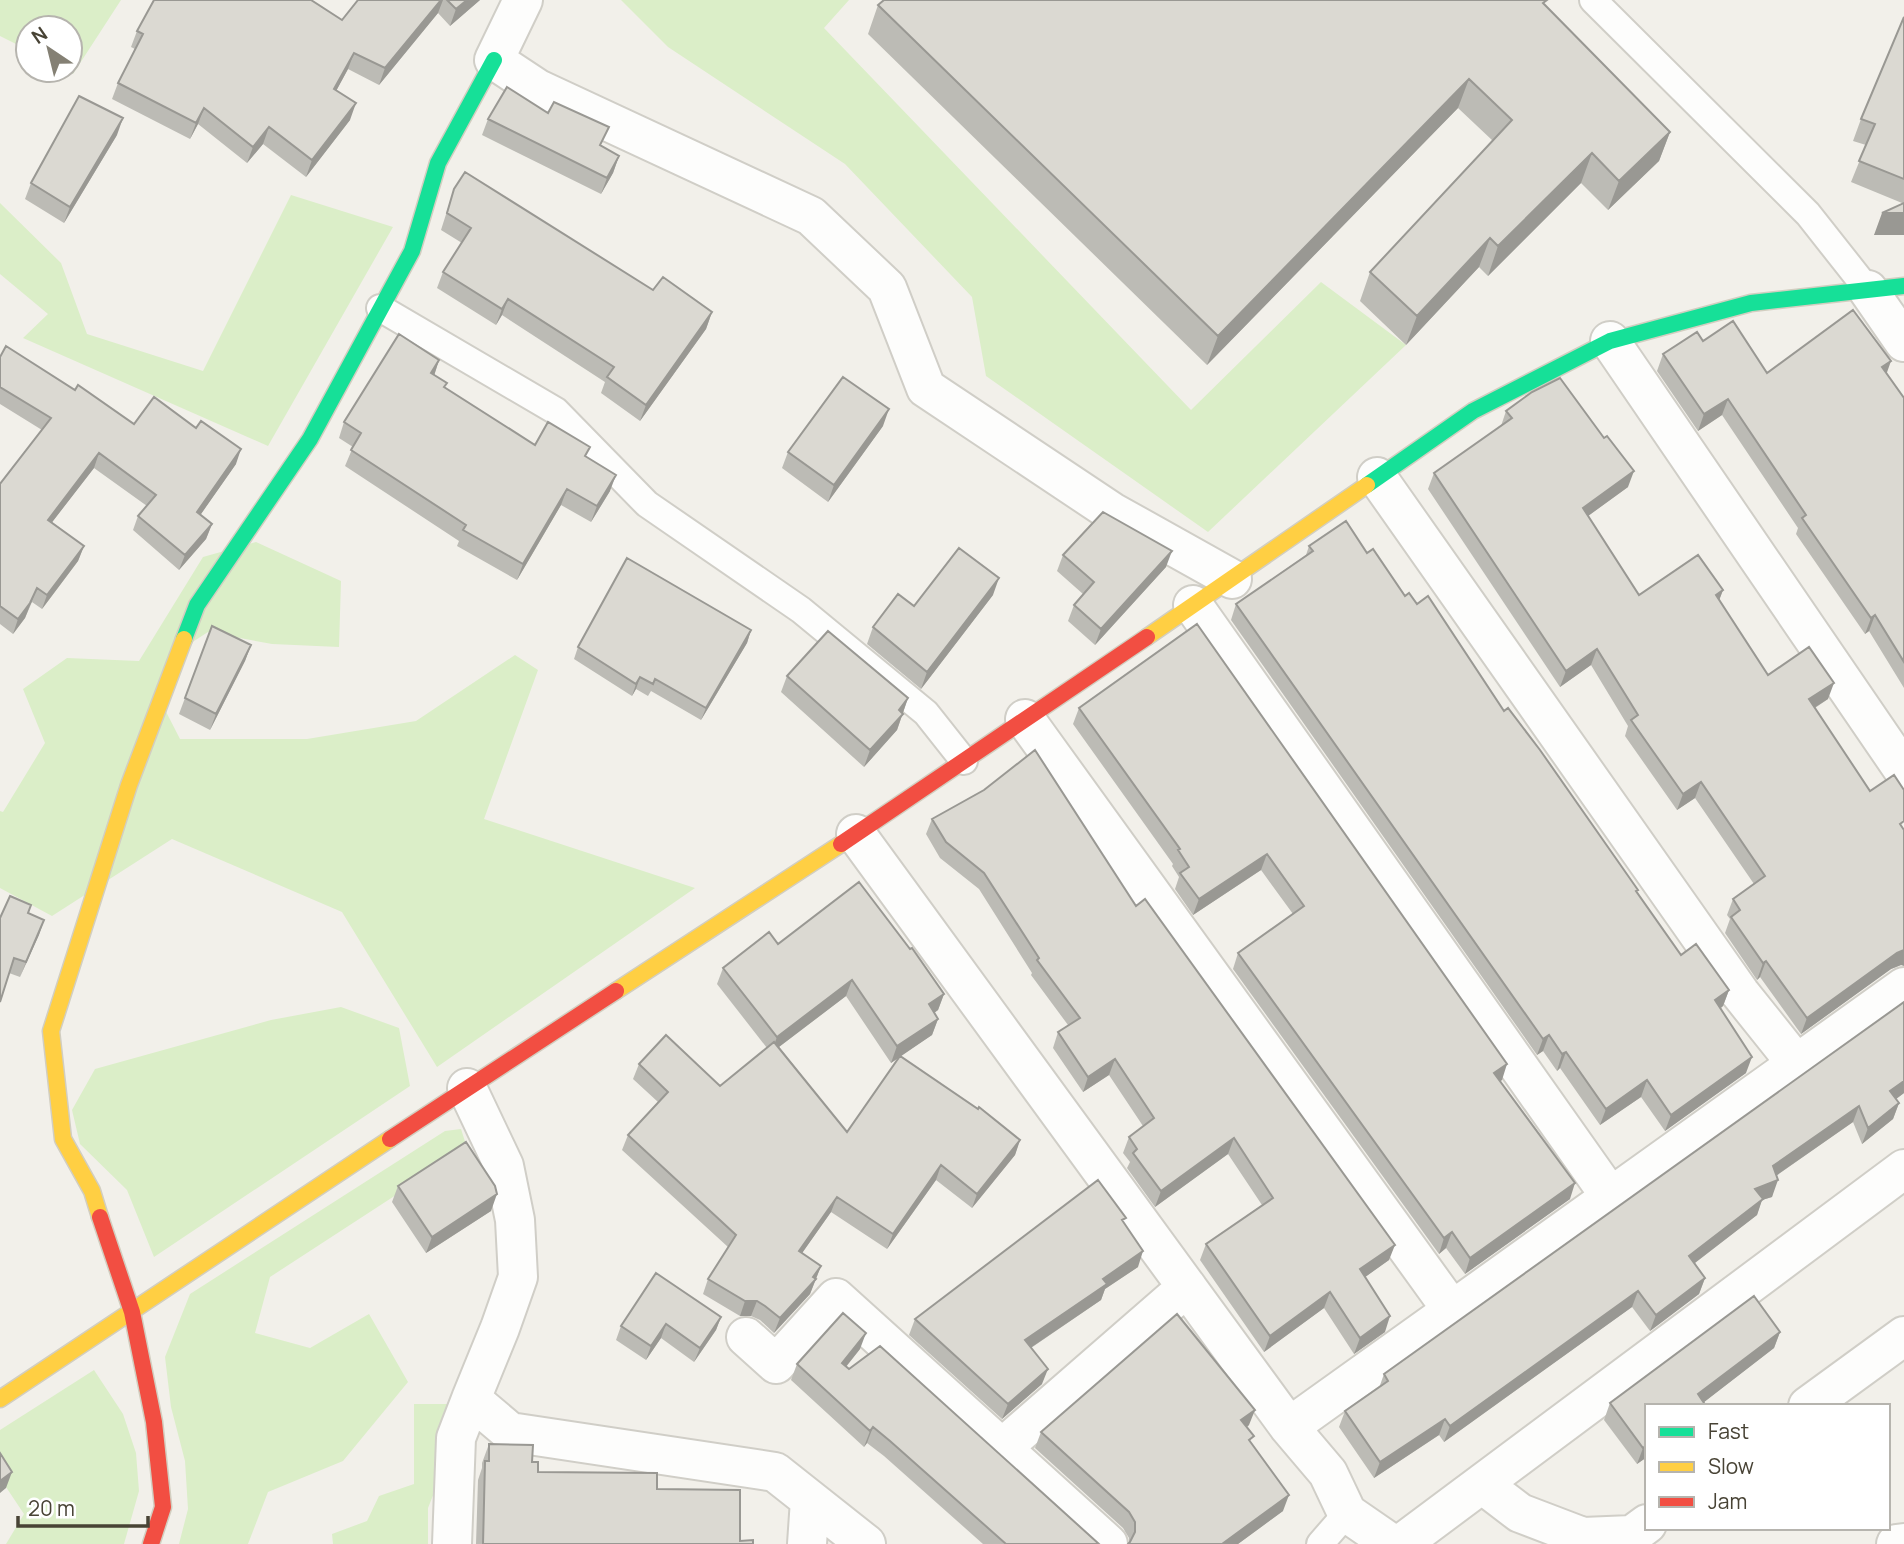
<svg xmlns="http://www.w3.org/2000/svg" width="1904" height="1544" viewBox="0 0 1904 1544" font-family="Manrope,sans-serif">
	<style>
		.green { fill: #dbeec8 }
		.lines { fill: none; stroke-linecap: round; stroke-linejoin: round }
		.lane-casing { stroke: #d0cec7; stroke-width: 30 }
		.street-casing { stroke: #d0cec7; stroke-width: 42 }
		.fast-casing { stroke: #d2cec0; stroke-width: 19 }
		.slow-casing { stroke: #d2cec0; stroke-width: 19 }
		.jam-casing { stroke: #d2cec0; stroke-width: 19 }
		.lane { stroke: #fdfdfc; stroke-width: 26 }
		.street { stroke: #fdfdfc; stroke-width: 38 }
		.fast { stroke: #16e098; stroke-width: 16 }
		.slow { stroke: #ffcf43; stroke-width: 16 }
		.jam { stroke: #f24e42; stroke-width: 16 }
		.wall { fill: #bcbbb5; fill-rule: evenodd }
		.shaded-wall { fill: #999893 }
		.building { fill: #dbd9d2; stroke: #999893; stroke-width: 2 }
	</style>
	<rect width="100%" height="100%" fill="#f2f0ea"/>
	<path class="green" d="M0,0H121L73,74L66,70H70V28H28V50L0,36Z
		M621,0H849L824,28L1191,410L1321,282L1406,345L1208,532L986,376L972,297L845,164L668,47Z
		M291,195L393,227L268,446L23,338L48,314L0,274V203L61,263L87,334L203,371Z
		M256,542L341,581L339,647L272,644L208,632L171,656L159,698L180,739H307L416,721L515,655L538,670L484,819L695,888L437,1067L342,912L172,839L52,916L0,888V811L3,812L45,743L23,689L67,658L139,661L203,557Z
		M341,1007L399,1028L410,1086L154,1257L127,1190L80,1144L72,1110L95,1069L271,1020Z
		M461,1129L472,1163L459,1154L270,1277L255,1333L310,1348L369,1314L408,1382L343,1461L268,1492L248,1544H179L188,1509L185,1461L171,1407L165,1357L190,1294L445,1131Z
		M94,1370L123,1414L136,1453L139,1491L124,1544H6L24,1514L0,1478V1430Z
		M414,1404H456V1438L428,1508V1544H333L332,1534L367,1521L379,1496L414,1484Z"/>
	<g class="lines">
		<defs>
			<path id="lane" d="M1593,0L1808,214L1868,290
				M380,308L556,411L647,504L801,610L926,713L964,761
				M1320,1544L1347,1513"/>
			<path id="street" d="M523,0L494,60L538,89L811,216L887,288L926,388L1112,512L1232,579
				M1868,290L1904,342
				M1610,341L1904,771
				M1377,477L1740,993L1796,1063
				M1193,605L1610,1196
				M1025,719L1452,1310
				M856,834L1289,1427L1328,1473L1347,1513L1392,1544
				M467,1088L504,1166L515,1220L518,1277L500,1328L471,1399L510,1432L775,1472L866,1544
				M746,1337L776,1364L836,1298L1108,1544
				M1808,1406L1904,1336
				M1289,1427L1904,987
				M1002,1448L1187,1287
				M1482,1484L1520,1513L1583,1537L1632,1535L1647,1524
				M452,1544L456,1438L471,1399
				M807,1544L810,1500
				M1401,1544L1904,1169
				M1896,1544L1904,1543"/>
			<path id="fast" d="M1367,485L1473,411L1610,341L1751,303L1904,286
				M184,639L197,605L310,439L412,251L438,163L494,60"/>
			<path id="slow" d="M1147,637L1367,485
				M616,991L841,844
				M100,1217L92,1191L63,1139L51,1031L129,785L184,639
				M0,1399L390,1139"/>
			<path id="jam" d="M841,844L1147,637
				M390,1139L616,991
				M100,1217L132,1312L154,1422L163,1507L151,1544"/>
		</defs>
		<use href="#lane" class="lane-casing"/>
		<use href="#street" class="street-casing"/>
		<use href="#fast" class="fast-casing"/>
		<use href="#slow" class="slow-casing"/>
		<use href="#jam" class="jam-casing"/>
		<use href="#lane" class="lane"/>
		<use href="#street" class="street"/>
		<use href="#fast" class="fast"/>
		<use href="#slow" class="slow"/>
		<use href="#jam" class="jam"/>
	</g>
	<path class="wall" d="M358,0H480L450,26L438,13L379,85L348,69L336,91L350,120L306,177L263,144L247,163L198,124L190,139L112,99L118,83L135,49L131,47L137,31L342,20Z
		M878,5H1545L1670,132L1659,161L1608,210L1581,183L1488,276L1479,267L1406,345L1360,301L1370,272L1493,141L1458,108L1207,365L868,34Z
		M1904,17V235H1874L1902,203L1851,182L1866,145L1853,141L1861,119Z
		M488,119L602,146L619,156L613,173L601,194L482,135Z
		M117,135L64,223L25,199L31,183Z
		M454,189L653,290L712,312L706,329L640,421L601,393L605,382L502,315L496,325L437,288L443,272L462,243L441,230Z
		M1703,341L1767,373H1886L1904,398V688L1869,631L1865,634L1796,534L1798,528L1722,415L1698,431L1657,371L1663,354Z
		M0,357L75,390L134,424L236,464L200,515L212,524L206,539L179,570L133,530L138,516L147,506L94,468L52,522L84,546L78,561L42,609L32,602L25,618L13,634L0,624V484L42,430L0,404Z
		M439,360L434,375L445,388L535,445L586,458L610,491L591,522L561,505L517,580L457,546L459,541L345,466L353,447L339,438L344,422Z
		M1506,411L1628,487L1588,516L1639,595L1723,590L1719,600L1768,675L1828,699L1815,708L1901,965L1891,969L1801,1034L1760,977L1757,980L1725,933L1730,919L1727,915L1733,899L1754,884L1695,798L1677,810L1625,736L1628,726L1591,665L1560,687L1428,489L1434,473L1501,426Z
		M883,426L828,502L782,468L788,452Z
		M1309,546L1367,553L1405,596L1417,604L1504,711L1638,890L1637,893L1681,955L1729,990L1723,1006L1721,1008L1746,1073L1665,1131L1641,1097L1600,1125L1560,1068L1557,1071L1543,1051L1537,1055L1231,620L1236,604L1306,555Z
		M1063,555L1166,567L1095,645L1068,621L1074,605L1083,594L1057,571Z
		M993,595L921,689L867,644L873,627Z
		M1197,624L1502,1080L1500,1081L1570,1199L1465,1274L1446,1248L1439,1254L1233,969L1238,953L1293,914L1261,870L1193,915L1175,889L1179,877L1172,866L1173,864L1073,724L1079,708Z
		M212,626L251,645L245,661L210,730L179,714Z
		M751,630L747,643L701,720L651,691L648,696L636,689L632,696L574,659L578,647Z
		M787,676L908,698L897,730L864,767L781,692Z
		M932,819L1136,906L1389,1260L1365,1277L1385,1332L1354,1354L1324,1308L1264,1352L1200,1260L1206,1244L1262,1205L1228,1154L1155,1207L1127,1168L1130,1162L1123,1153L1129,1137L1143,1126L1109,1075L1083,1092L1053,1048L1058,1032L1068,1025L1031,975L1032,973L979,889L940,858L926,834Z
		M28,913L44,920L20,977L9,973Z
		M778,944L944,994L938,1010L934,1013L938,1019L932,1035L900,1056L1020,1140L1015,1155L972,1208L936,1180L887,1249L831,1212L802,1253L821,1266L810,1294L774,1333L760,1320L751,1316H740L703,1294L708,1279L728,1247L622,1150L628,1135L658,1102L633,1079L639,1064L720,1086L767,1048L717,984L723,968ZM846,996L891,1063L899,1057L847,1132L779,1047Z
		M1904,1002V1093L1896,1099L1899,1103L1893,1119L1862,1144L1853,1122L1776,1176L1772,1197L1762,1200L1757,1215L1695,1263L1705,1278L1699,1294L1650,1331L1632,1307L1444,1442L1439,1435L1374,1478L1339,1427L1345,1411L1379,1388L1384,1374Z
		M398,1186L491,1211L426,1253L392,1202Z
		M1124,1223L1138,1267L1105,1289L1101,1300L1031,1348L1042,1384L1002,1419L909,1335L915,1319Z
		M721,1317L716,1330L694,1362L661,1338L646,1360L616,1340L621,1326Z
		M1780,1332L1774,1348L1704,1402L1703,1406H1647V1457L1637,1464L1604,1420L1610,1403Z
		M860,1349L846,1367L849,1369L1099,1544H983L884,1456L867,1443L864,1447L791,1380L797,1364Z
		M1249,1425L1247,1427L1251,1444L1283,1511L1238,1544H1128L1129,1543V1538L1123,1528L1035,1448L1041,1432Z
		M489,1444L532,1462L538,1472L657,1489L740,1541L753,1544H476L478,1480L482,1468V1463Z"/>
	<path class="shaded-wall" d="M441,0H443L438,13L379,85L385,68Z
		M467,0H480L450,26L456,9Z
		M354,53L348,69L328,106L334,89Z
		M1469,79L1458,108L1207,365L1218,336Z
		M356,103L350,120L306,177L312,160Z
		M204,108L198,124L190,139L196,123Z
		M123,118L117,135L64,223L70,207Z
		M269,127L263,144L247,163L253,147Z
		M1670,132L1659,161L1608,210L1619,181Z
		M1592,153L1581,183L1488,276L1498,246Z
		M619,156L613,173L601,194L607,178Z
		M1882,213H1904V235H1874Z
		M1490,238L1479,267L1406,345L1417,316Z
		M508,299L502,315L496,325L502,309Z
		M712,312L706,329L640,421L646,405Z
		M439,360L434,376L431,373Z
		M1891,361L1885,378L1882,367Z
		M1728,399L1722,415L1698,431L1704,414Z
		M889,409L883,426L828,502L834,485Z
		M241,449L236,464L192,527L197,512Z
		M99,453L94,468L43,534L48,520Z
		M1634,471L1628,487L1577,524L1583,508Z
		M616,475L610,491L591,522L597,506Z
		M567,489L561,505L517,580L523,564Z
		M212,524L206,539L179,570L185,555Z
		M84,546L78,561L42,609L47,595Z
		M1172,551L1166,567L1095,645L1101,629Z
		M999,578L993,595L921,689L927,672Z
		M37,588L25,618L13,634L18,619Z
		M1723,590L1717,606L1716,595Z
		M1875,615L1869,631L1865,634L1871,618Z
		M751,630L747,643L701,720L706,708Z
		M251,645L245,661L210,730L216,714Z
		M1597,649L1591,665L1560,687L1566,671Z
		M640,677L636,689L632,696L636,684Z
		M1834,683L1828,699L1803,715L1809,699Z
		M908,698L897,730L864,767L870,750Z
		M1701,782L1695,798L1677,810L1683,794Z
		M1267,854L1261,870L1193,915L1199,899Z
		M44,920L39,935L20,977L26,962Z
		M1904,950V966L1901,965L1891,969L1801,1034L1807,1018L1897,953Z
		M1766,961L1760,977L1757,980L1763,963Z
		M852,980L846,996L771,1053L777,1037Z
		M1729,990L1723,1006L1709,1017L1715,1000Z
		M944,994L938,1010L923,1021L929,1004Z
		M938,1019L932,1035L891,1063L897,1046Z
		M1549,1035L1543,1051L1537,1055L1543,1039Z
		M1566,1052L1560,1068L1557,1071L1562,1054Z
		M1752,1057L1746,1073L1665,1131L1671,1115Z
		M1115,1059L1109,1075L1083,1092L1088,1077Z
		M1507,1064L1502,1080L1489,1089L1494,1073Z
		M1647,1080L1641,1097L1600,1125L1606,1109Z
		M1904,1081V1093L1884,1108L1890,1091Z
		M1899,1103L1893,1119L1862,1144L1868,1128Z
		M1859,1106L1853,1122L1767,1182L1773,1166Z
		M1234,1138L1228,1154L1155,1207L1161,1191Z
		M1020,1140L1015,1155L972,1208L977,1194Z
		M941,1165L936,1180L887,1249L893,1234Z
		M1778,1180L1772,1197L1762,1200L1757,1215L1683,1272L1689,1256L1755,1189Z
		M1575,1183L1570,1199L1465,1274L1470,1258Z
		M497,1194L491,1211L426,1253L432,1237Z
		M837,1197L831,1212L793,1266L799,1251Z
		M1452,1232L1446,1248L1439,1254L1444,1238Z
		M1395,1245L1389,1260L1354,1285L1360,1269Z
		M1143,1251L1138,1267L1105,1289L1101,1300L1020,1355L1025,1340L1103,1279Z
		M821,1266L810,1294L774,1333L780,1318L813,1277Z
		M1705,1278L1699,1294L1650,1331L1656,1315Z
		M1638,1291L1632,1307L1444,1442L1450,1426Z
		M1330,1292L1324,1308L1264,1352L1270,1336Z
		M745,1301H757L751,1316H740Z
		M1390,1316L1385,1332L1354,1354L1360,1338Z
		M721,1317L716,1330L694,1362L700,1348Z
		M666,1324L661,1338L646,1360L651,1346Z
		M1780,1332L1774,1348L1699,1406L1698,1394Z
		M866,1333L860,1349L836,1379L842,1363Z
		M1048,1369L1042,1384L1002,1419L1008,1404Z
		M1255,1410L1249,1425L1235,1436L1241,1420Z
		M1445,1419L1439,1435L1374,1478L1380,1462Z
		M873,1427L867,1443L864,1447L870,1431Z
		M1647,1445V1457L1637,1464L1643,1448Z
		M12,1472L6,1488L0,1493V1481Z
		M1289,1495L1283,1511L1238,1544H1222Z"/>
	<path class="building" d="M154,0H311L342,20L358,0H441L385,68L354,53L334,89L356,103L312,160L269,127L253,147L204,108L196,123L118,83L143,34L137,31Z
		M447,0H467L456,9Z
		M884,0H1547L1543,3L1670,132L1619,181L1592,153L1498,246L1490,238L1417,316L1370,272L1512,120L1469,79L1218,336L878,5Z
		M1904,17V179L1859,161L1875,124L1861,119Z
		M507,87L548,113L554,102L609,127L600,145L619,156L607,178L488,119Z
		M79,96L123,118L70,207L31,183Z
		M465,172L653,290L663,277L712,312L646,405L607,377L614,367L508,299L502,309L443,272L471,228L447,213L454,189Z
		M1904,203V213H1882Z
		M1853,310L1891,361L1882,367L1904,398V662L1875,615L1871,618L1802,518L1806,515L1728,399L1704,414L1663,354L1697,332L1703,341L1733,321L1767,373Z
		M399,334L439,360L431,373L447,383L444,387L535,445L548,422L590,447L585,456L616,475L597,506L567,489L523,564L463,530L466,525L351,450L361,433L344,422Z
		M6,346L75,390L78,385L134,424L154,397L196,428L201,421L241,449L197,512L212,524L185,555L138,516L156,495L99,453L48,520L84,546L47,595L37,588L30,603L18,619L0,606V484L51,418L0,387V357Z
		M843,377L889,409L834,485L788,452Z
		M1560,378L1604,438L1607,436L1634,471L1583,508L1639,595L1698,555L1723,590L1716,595L1768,675L1809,647L1834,683L1809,699L1870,791L1894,775L1904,790V821L1900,824L1904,830V950L1897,953L1807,1018L1766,961L1763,963L1731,917L1740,910L1733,899L1765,876L1701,782L1683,794L1631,720L1638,715L1597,649L1566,671L1434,473L1512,418L1506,411L1532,392Z
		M1103,512L1172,551L1101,629L1074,605L1094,582L1063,555Z
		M1346,521L1367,553L1373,549L1405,596L1409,593L1417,604L1428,596L1504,711L1508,708L1540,750L1638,890L1636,891L1681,955L1696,944L1729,990L1715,1000L1752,1057L1671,1115L1647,1080L1606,1109L1566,1052L1562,1054L1549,1035L1543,1039L1236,604L1313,551L1309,546Z
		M959,548L999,578L927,672L873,627L898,594L914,606Z
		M627,558L751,630L706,708L655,679L653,684L640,677L636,684L578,647Z
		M1197,624L1507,1064L1494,1073L1575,1183L1470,1258L1452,1232L1444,1238L1238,953L1304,906L1267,854L1199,899L1180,873L1189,867L1178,850L1180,849L1079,708Z
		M212,626L251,645L216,714L185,698Z
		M828,631L908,698L899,710L903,714L870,750L787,676Z
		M1035,750L1136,906L1145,899L1395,1245L1360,1269L1390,1316L1360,1338L1330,1292L1270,1336L1206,1244L1273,1198L1234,1138L1161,1191L1133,1153L1137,1149L1129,1137L1154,1118L1115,1059L1088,1077L1058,1032L1080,1018L1037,960L1039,958L984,873L946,842L932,819L984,790Z
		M859,882L910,949L912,948L944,994L929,1004L938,1019L897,1046L852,980L777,1037L723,968L769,932L778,944Z
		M10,896L31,905L28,913L44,920L26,962L14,958L0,1002V918Z
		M1904,1002V1081L1890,1091L1899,1103L1868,1128L1859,1106L1773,1166L1778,1180L1755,1189L1763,1199L1689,1256L1705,1278L1656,1315L1638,1291L1450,1426L1445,1419L1380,1462L1345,1411L1388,1381L1384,1374Z
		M666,1035L720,1086L774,1042L847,1132L900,1056L978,1109L979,1107L1020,1140L977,1194L941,1165L893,1234L837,1197L799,1251L821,1266L813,1277L816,1279L780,1318L765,1306L757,1301H745L708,1279L736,1235L628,1135L668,1092L639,1064Z
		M466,1142L495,1186L497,1194L432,1237L398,1186Z
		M1098,1180L1126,1218L1122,1220L1143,1251L1103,1279L1107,1284L1025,1340L1048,1369L1008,1404L915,1319Z
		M656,1273L721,1317L700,1348L666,1324L651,1346L621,1326Z
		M1754,1296L1780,1332L1698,1394L1704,1403L1700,1406H1647V1445L1643,1448L1610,1403Z
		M843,1313L866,1333L842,1363L849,1369L880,1346L1099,1544H1006L890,1441L873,1427L870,1431L797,1364Z
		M1177,1314L1255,1410L1241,1420L1254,1436L1249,1440L1289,1495L1222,1544H1128L1130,1542L1135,1532V1522L1129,1512L1041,1432Z
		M489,1444L533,1445L532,1462H538V1472L657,1473V1489L740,1490V1541L753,1540V1544H483L485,1461H489Z
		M0,1453L12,1472L0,1481Z"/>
	<rect x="1645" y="1404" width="245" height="126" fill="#ffffff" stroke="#b6b4ae" stroke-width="2"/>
	<rect x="1659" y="1427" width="35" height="10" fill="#16e098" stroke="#b6b4ae" stroke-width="2"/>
	<text x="1708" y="1439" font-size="21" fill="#484335">Fast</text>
	<rect x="1659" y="1462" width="35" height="10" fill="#ffcf43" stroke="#b6b4ae" stroke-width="2"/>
	<text x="1708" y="1474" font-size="21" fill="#484335">Slow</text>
	<rect x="1659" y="1497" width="35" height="10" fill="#f24e42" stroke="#b6b4ae" stroke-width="2"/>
	<text x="1708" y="1509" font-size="21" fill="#484335">Jam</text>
	<g transform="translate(49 49) rotate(325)"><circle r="33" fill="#ffffff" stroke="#b6b4ae" stroke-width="2"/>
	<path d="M0-5L12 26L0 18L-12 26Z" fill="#848074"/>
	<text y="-10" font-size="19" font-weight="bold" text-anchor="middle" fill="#484335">N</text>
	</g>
	<path d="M18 1516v10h130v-10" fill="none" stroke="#484335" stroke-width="3.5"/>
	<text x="28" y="1516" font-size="21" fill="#484335" stroke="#ffffff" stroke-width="5" paint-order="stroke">20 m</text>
</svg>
